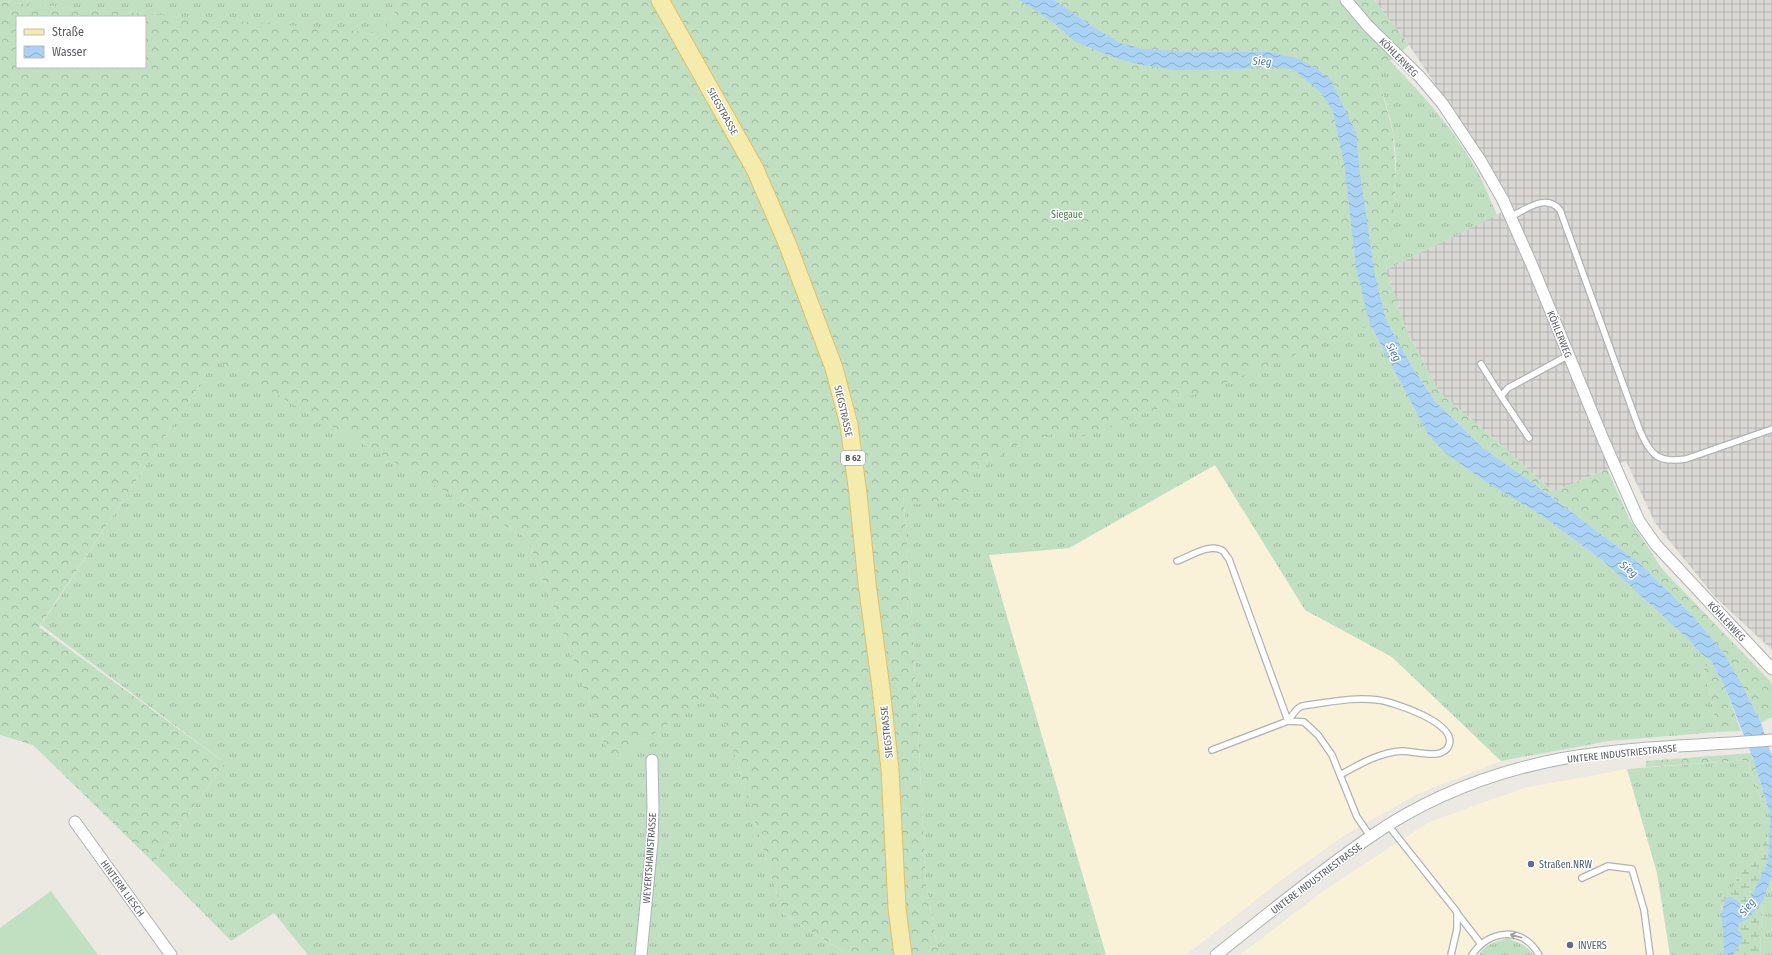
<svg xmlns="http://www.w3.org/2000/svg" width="1772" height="955" viewBox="0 0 1772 955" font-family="'Fira Sans Condensed',sans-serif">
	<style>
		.commercial { fill: #f9f2d9 }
		.industrial { fill: url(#industrial-grid) }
		.grass { fill: url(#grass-tufts) }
		.forest { fill: url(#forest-crowns); fill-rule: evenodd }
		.wetland { fill: url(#wetland-marsh) }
		.garden { fill: #c1e0c2 }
		.water { fill: url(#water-waves) }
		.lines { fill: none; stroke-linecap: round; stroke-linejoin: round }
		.service-casing { stroke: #afb2b6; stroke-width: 8 }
		.minor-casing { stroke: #afb2b6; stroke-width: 13 }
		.primary-casing { stroke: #e0c066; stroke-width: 19 }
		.service { stroke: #fff; stroke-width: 5.5 }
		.minor { stroke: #fff; stroke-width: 11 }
		.primary { stroke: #f5ebad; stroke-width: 17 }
		.oneway { stroke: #9c9ea0 }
		.service-dot { fill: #5c6f8a; stroke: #fff; stroke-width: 1.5 }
		.labels { text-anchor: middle; stroke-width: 3; stroke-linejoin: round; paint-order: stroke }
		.shield { fill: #fff; stroke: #8c8e90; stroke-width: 1 }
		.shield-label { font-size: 9px; font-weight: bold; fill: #5a5d61 }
		.street-label { font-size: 10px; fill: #5a5d61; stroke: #fff }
		.park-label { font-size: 10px; fill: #3d7d42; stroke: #fff }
		.service-label { font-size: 10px; fill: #4e5e75; stroke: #fff; text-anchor: start }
		.water-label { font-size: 11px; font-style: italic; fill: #4c79ac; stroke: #fff }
	</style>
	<defs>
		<pattern id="industrial-grid" width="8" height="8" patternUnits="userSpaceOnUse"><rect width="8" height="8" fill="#dad8d4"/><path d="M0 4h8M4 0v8" fill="none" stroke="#b4b2af"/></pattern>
		<pattern id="grass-tufts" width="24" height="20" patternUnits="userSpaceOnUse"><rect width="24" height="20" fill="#c1e0c2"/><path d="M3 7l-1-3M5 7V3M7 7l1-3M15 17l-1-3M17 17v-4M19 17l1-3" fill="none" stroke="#a0b9a1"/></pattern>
		<pattern id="forest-crowns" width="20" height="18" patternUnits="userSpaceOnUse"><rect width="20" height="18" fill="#c1e0c2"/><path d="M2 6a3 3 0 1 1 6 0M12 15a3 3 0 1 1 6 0" fill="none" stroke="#a0b9a1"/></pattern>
		<pattern id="wetland-marsh" width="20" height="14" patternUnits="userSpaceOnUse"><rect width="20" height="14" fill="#c1e0c2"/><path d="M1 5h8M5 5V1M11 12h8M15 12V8" fill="none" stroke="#a0b9a1"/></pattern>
		<pattern id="water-waves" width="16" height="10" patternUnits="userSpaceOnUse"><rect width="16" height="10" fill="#a9d2f5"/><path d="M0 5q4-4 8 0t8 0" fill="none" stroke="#8daeca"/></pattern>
	</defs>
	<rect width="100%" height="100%" fill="#ebe9e2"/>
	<path class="commercial" d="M1215,465L1305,610L1392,657L1501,761L1417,794L1345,835L1280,881L1186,955H1106L989,555L1070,548Z
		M1627,769L1657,873L1670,955H1240L1322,892L1429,822L1524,788Z"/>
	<path class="industrial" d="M1374,0H1772V650L1714,596L1655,523L1626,461L1553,492L1505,448L1439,392L1406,329L1386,270L1512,207L1497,177L1409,45Z"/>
	<path class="grass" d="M0,0H401L383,34L0,2Z
		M1390,61C1420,92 1450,125 1472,162C1482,178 1489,197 1497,215L1386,270C1391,224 1401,178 1393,132C1389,112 1382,92 1377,72Z
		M1370,324L1428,435L1442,450L1484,481L1539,514L1603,561L1689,640L1698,651L1711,661L1704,669L1718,732L1609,741L1501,761L1392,657L1305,610L1215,465L1069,548L989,555L1106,955H939L926,883L911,599L899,438Z
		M216,359L528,539L612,762L715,690L783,914L849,955H308L274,913L231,941L154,863L225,763L41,625Z
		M1747,760L1764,808L1770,814L1769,835L1755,858L1737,878L1732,889L1729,886L1720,905C1727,917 1724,939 1724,953L1723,955H1670L1657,873L1627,769Z
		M1772,876V955H1760L1763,901Z
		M1507,938C1518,942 1527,945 1534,955H1479C1484,944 1496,942 1507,938Z"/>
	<path class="forest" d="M401,0H1374L1409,45L1377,72L1393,133L1396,180L1393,224L1386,270L1406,329L1439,392L1505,448L1553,492L1607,469L1629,518L1662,569L1770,681L1772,685V717L1761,723L1739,679L1723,652L1693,616L1638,562L1529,480L1483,448L1435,401L1414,370L1385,319L1202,392L1078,438L1075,429L1019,443L968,478L973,498L906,505L903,490L911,599L926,883L939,955H849L783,914L715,691L612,763L528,539L216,360L39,627L225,763L154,863L33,745L0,735V2L383,33ZM17,17H145V67H17Z
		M1711,661L1725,687L1741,731L1718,732L1704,669Z
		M1751,753L1770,814L1764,808L1747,760L1646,767V761Z"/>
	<path class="wetland" d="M1769,835L1768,861L1753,893L1741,909L1725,900L1722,908C1716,899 1723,892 1729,886L1732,888L1737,878L1755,858Z
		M1763,901L1760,955H1733L1739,924L1748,919Z"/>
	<path class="garden" d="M51,891L98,955H0V928Z"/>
	<path class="water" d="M1019,0H1054L1095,28L1120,43L1143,49L1184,52H1269L1299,59L1320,71L1331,80L1356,133L1360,174L1375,276L1386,320L1414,370L1435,401L1483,448L1529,480L1638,562L1693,616L1723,652L1739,679L1761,723L1772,756V876L1763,901L1748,919L1739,924L1738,930L1743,939L1733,955H1723C1727,938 1715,908 1729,896L1739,902L1741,908L1753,893L1768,861L1770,814L1752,756L1725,687L1711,661L1698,651L1689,640L1603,561L1539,514L1484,481L1444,452L1428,435L1370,324L1356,268L1345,169L1333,111L1321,93L1293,69L1262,67L1240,69L1175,70L1137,64L1110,56L1074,41L1053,22Z"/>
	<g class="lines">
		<defs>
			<path id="service" d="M1510,217C1527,209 1546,193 1560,210L1640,431C1651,456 1658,463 1686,459L1772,429
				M1481,364L1501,396
				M1529,438L1501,396L1508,388L1569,355
				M1177,561C1189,557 1211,542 1223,551C1225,553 1227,557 1229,559L1288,721C1291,717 1296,709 1300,707C1304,705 1311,705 1315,704C1336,701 1356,697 1378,700C1394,702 1457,723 1449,745C1444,761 1414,751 1402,751C1380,752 1358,765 1340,775
				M1212,750L1288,721L1304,722L1318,735L1332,755L1357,817L1370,836
				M1388,825L1457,912V929L1451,955
				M1582,878L1608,866L1632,869L1644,910L1650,955
				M1457,913L1481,944
				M1472,955C1489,929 1523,926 1539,955"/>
			<path id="minor" d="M1346,0L1368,26L1420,77L1442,103L1480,160L1503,200L1531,263L1603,439L1639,521L1656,545L1772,669
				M75,822L171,955
				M641,955L652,842L653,808L652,760
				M1216,955C1267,915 1317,873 1370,837C1426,798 1493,772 1560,759C1629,746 1702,746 1772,740"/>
			<path id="primary" d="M660,0L755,169L787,243L834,368L849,425L858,494L867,583L881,688L890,769L897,908L903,955"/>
		</defs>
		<use href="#service" class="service-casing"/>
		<use href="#minor" class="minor-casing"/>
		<use href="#primary" class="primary-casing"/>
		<use href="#service" class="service"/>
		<use href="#minor" class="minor"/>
		<use href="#primary" class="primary"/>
	</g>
	<defs><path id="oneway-shaft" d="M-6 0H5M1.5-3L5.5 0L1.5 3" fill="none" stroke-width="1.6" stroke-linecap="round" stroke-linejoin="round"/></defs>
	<use class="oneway" href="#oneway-shaft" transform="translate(1516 936) rotate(-164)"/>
	<g class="service-dot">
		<circle cx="1531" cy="864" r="4"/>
		<circle cx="1570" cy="945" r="4"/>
	</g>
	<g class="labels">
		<rect class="shield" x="841" y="451" width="24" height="14" rx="3"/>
		<g class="shield-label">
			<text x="853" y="461">B 62</text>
		</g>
		<g class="street-label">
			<text transform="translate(1399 57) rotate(45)" y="4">KÖHLERWEG</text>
			<text transform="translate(723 111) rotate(61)" y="4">SIEGSTRASSE</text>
			<text transform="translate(1560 334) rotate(68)" y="4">KÖHLERWEG</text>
			<text transform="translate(844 411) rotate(77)" y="4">SIEGSTRASSE</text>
			<text transform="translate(1727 621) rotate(47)" y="4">KÖHLERWEG</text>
			<text transform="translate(886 732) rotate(-96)" y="4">SIEGSTRASSE</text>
			<text transform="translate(1622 753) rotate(-6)" y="4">UNTERE INDUSTRIESTRASSE</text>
			<text transform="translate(649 858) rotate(-86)" y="4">WEYERTSHAINSTRASSE</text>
			<text transform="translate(1316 878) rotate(-37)" y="4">UNTERE INDUSTRIESTRASSE</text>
			<text transform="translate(123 888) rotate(54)" y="4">HINTERM LIESCH</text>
		</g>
		<g class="park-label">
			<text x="1067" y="218">Siegaue</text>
		</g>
		<g class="service-label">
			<text x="1539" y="868">Straßen.NRW</text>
			<text x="1578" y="949">INVERS</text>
		</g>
		<g class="water-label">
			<text transform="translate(1262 61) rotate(2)" y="4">Sieg</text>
			<text transform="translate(1394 352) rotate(61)" y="4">Sieg</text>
			<text transform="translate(1629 569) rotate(38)" y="4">Sieg</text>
			<text transform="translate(1747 907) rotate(-53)" y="4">Sieg</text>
		</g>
	</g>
	<rect x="16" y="16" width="130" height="52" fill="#ffffff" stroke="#bdbec0"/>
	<rect x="24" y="29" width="20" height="6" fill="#f5ebad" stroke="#bdbec0"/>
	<text x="52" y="36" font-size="12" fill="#5a5d61">Straße</text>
	<rect x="24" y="46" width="20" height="12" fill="url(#water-waves)" stroke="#bdbec0"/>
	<text x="52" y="56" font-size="12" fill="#5a5d61">Wasser</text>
</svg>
